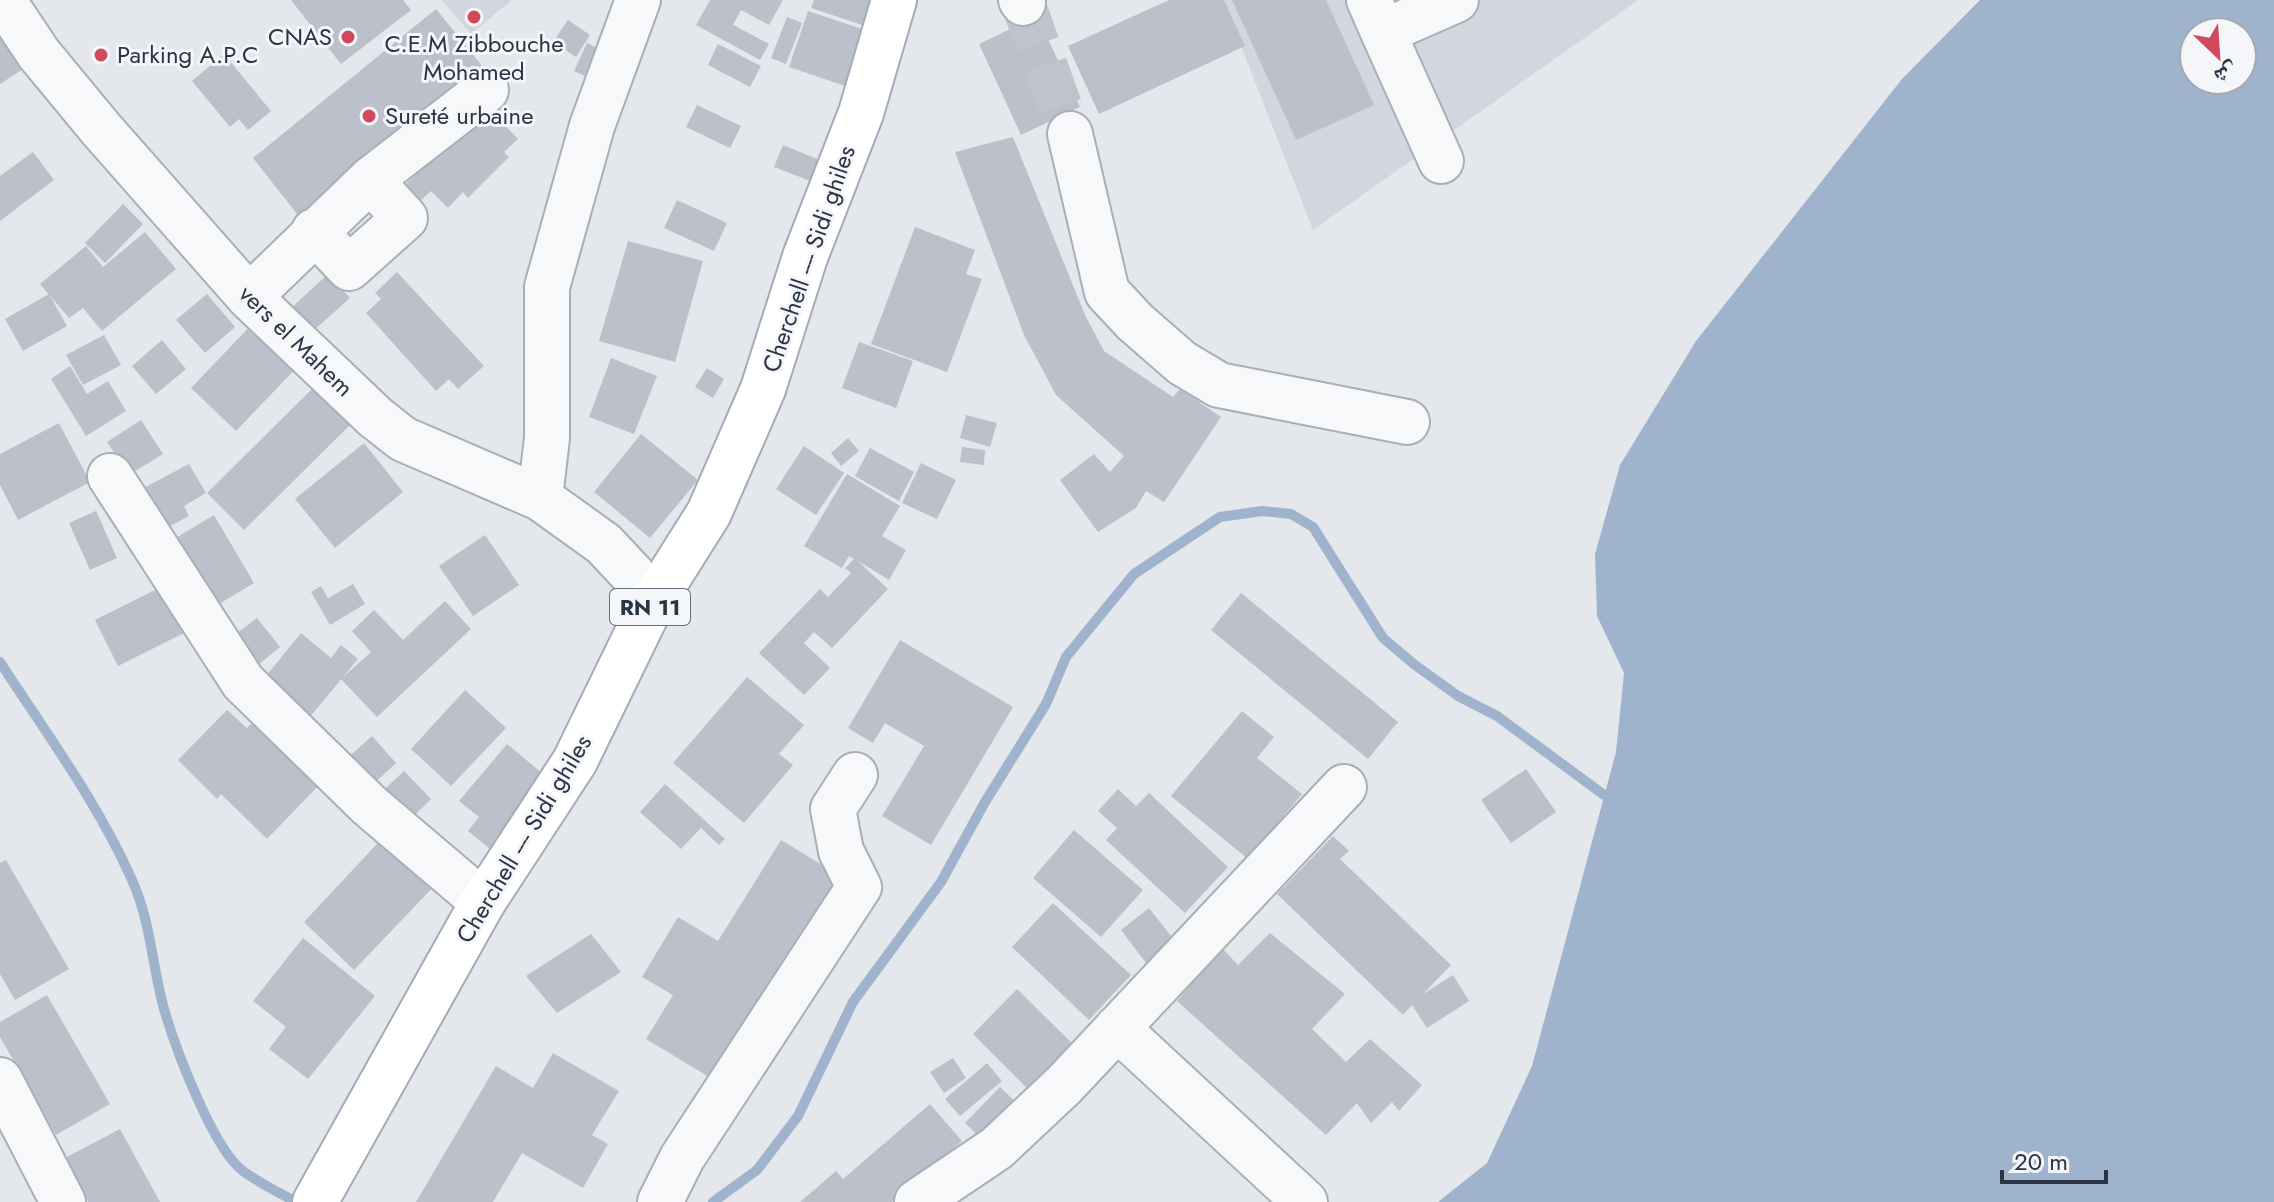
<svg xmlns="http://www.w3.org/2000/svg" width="2274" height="1202" viewBox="0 0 2274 1202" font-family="Jost,'Noto Naskh Arabic',sans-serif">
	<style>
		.built { fill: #d2d6de }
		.water { fill: #9fb4cc; fill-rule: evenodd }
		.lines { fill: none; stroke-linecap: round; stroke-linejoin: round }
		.stream { stroke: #9fb4cc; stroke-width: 10 }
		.building { fill: #bbc0ca }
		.minor-tunnel { stroke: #bfc3cb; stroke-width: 44; stroke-dasharray: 44 22; stroke-linecap: butt }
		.minor-casing { stroke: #a9aeb7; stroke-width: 48 }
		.major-casing { stroke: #a3abb8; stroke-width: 48 }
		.minor { stroke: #f7f8fa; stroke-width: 44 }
		.major { stroke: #fff; stroke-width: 44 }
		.poi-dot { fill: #d1495b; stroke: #f4f6f9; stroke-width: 3 }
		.labels { text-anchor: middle; stroke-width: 6; stroke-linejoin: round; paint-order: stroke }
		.shield { fill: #f4f6f9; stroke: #676e7b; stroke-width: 2 }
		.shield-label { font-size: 22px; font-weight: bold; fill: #2b3445 }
		.poi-label { font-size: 24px; fill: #2b3445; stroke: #f4f6f9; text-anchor: start }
		.street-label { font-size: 24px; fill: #2b3445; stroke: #f4f6f9 }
	</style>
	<rect width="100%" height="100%" fill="#e4e7ec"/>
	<path class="built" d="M442,0H512L471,34Z
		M1223,0H1638L1313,230Z"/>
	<path class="water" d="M1980,0H2274V1202H1438L1487,1163L1532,1066L1616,752L1624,673L1597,616L1595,554L1620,465L1696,341L1902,79ZM2194,32H2242V80H2194Z"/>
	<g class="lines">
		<path class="stream" d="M0,662C46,733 98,803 132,880C151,922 152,966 164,1009C175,1047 213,1149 243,1171C259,1183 278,1192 296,1202
			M713,1202L757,1170L798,1116L853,1002L941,882L985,802L1046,704L1066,657L1134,574L1220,517L1262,511L1291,514L1313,527L1383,638L1415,665L1458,696L1497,716L1604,795"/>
	</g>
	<path class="building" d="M291,0H403L411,10L341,64Z
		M710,0H783L769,25L741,10L733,25L769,44L760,60L696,25Z
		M814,0H888L877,30L811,8Z
		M1169,0H1224L1245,46L1099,114L1068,46Z
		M1232,0H1326L1374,105L1296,140Z
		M436,9L487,72L301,219L253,158Z
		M808,11L880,35L860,91L789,67Z
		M1037,16L1080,107L1021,135L979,44Z
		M787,17L802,23L786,64L771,58Z
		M568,20L590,35L576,57L553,42Z
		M0,23L28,66L0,84Z
		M587,43L614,56L601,83L574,71Z
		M718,44L761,66L750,87L708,65Z
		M224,54L271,111L248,130L239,119L230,127L192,81Z
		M495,98L509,112L500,120L518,139L504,152L509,157L468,198L463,192L448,208L431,191L420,201L404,186Z
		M697,105L741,126L730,148L686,127Z
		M1013,137L1085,315L1104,351L1173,397L1180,389L1221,417L1164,502L1146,491L1136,508L1098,532L1060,480L1094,454L1110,472L1124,456L1056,395L1024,335L955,152Z
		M783,145L822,161L813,182L774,167Z
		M33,152L54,180L0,221V176Z
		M677,200L727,223L714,251L664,228Z
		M123,204L143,224L105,263L85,243Z
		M915,227L975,250L966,274L982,279L947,372L871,344Z
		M145,232L176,269L102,331L83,308L69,318L40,284L86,246L103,267Z
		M628,241L703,261L675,362L599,341Z
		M397,272L484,366L458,389L449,379L436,391L366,313L381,299L375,293Z
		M328,274L350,298L313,331L291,308Z
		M49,294L67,326L23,351L5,319Z
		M207,294L235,327L205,353L176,320Z
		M256,320L301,363L236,431L191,388Z
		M104,335L121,365L83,385L66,355Z
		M162,340L186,369L156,394L132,366Z
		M859,342L913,361L896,408L842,388Z
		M611,358L657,376L634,434L589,417Z
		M70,366L87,394L108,381L126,411L86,436L51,379Z
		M707,368L724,379L713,398L695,387Z
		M316,385L353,422L244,530L207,493Z
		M966,415L997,423L990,447L960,438Z
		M141,420L163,454L129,475L107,442Z
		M59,423L90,482L18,520L0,485V454Z
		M641,434L698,480L650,538L594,492Z
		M848,438L859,451L841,466L831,453Z
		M364,443L403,492L335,548L295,499Z
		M804,446L844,473L816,515L776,489Z
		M962,447L985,450L984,465L960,462Z
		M870,448L914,472L899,501L855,476Z
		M921,463L956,480L937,519L902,503Z
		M189,464L206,493L184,506L189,516L165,529L142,489Z
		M847,474L900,506L882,536L906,550L889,580L858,561L888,589L832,648L814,632L804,643L830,668L804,695L759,653L820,589L828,597L851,573L845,568L854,559L849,556L842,568L804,546Z
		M96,511L117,558L90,570L69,523Z
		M214,515L254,583L209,610L169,542Z
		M485,535L519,585L473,616L439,566Z
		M353,584L365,604L330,625L311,592L321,586L328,598Z
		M161,587L184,633L118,666L95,620Z
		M1241,593L1398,722L1368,759L1211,630Z
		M445,601L471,629L377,717L341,679L371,652L352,631L374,610L403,640Z
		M257,618L280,647L253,669L229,639Z
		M301,633L331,658L341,645L358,659L304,724L258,686Z
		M900,640L1013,707L931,845L882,816L924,746L885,723L873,743L848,728Z
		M747,677L804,725L779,754L793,765L744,823L673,763Z
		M465,690L506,728L451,786L411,749Z
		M227,710L247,728L257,718L322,782L267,839L221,794L217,799L178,760Z
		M1242,711L1274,737L1257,758L1302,794L1248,859L1171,796Z
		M372,736L396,763L368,789L343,762Z
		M507,744L554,783L495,853L468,831L479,817L459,801Z
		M1526,769L1556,812L1511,843L1481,800Z
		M404,771L431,799L412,818L385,789Z
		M665,784L725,839L719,845L701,828L681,849L640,812Z
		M1118,789L1136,806L1149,793L1228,867L1185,913L1106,840L1117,828L1098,811Z
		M1074,830L1143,890L1101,937L1033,878Z
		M389,831L440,880L354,970L304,922Z
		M1333,836L1349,851L1340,859L1451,965L1423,994L1453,975L1469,1001L1427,1028L1412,1005L1403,1015L1277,894Z
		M781,840L839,875L714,1080L646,1039L673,995L642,977L678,917L718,941Z
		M6,860L69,969L15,1000L0,974V863Z
		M1053,903L1131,975L1089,1020L1012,947Z
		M1149,908L1175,941L1146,963L1121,930Z
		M1270,933L1345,994L1312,1029L1346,1062L1370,1039L1422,1085L1399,1111L1392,1102L1371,1123L1357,1103L1326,1135L1177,1001L1222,948L1238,965Z
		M591,934L621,972L557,1013L526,976Z
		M303,938L375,996L308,1079L269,1049L286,1027L253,1001Z
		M1017,989L1078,1049L1033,1094L973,1034Z
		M47,995L110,1104L56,1135L0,1037V1022Z
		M553,1053L619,1091L592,1135L608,1144L583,1188L522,1153L493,1202H416L496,1066L533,1088Z
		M953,1058L966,1078L944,1093L930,1072Z
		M987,1063L1002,1081L960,1116L945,1099Z
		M1000,1087L1025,1111L990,1147L965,1123Z
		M930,1104L962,1141L892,1202H800L836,1171L843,1179Z
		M120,1129L160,1202H88L65,1158Z"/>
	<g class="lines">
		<path class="minor-tunnel" d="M1023,3L1070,134"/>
		<defs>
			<path id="minor" d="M3,0L39,54L101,129L249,297L375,417L403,439L540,498L604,544L633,575L651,605
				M1021,0L1023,3
				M1369,0L1383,32L1456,0
				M1383,32L1441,161
				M1070,134L1107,292L1135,322L1182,363L1219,385L1407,422
				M314,231L349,268L405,218L370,180
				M249,297L370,180L486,90
				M110,476L243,682L370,806L483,902
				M540,498L547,438V287L592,126L638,0
				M1117,1028L1305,1202
				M0,1080L63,1202
				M660,1202L682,1158L859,887L841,851L833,809L855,775
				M917,1202L997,1148L1064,1085L1344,787"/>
			<path id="major" d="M315,1202L483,902L575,761L651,605L709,513L763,389L805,257L861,113L894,0"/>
		</defs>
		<use href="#minor" class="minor-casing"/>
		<use href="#major" class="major-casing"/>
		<use href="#minor" class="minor"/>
		<use href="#major" class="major"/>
	</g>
	<g class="poi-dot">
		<circle cx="474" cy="17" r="8"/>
		<circle cx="348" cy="37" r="8"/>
		<circle cx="101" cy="55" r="8"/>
		<circle cx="369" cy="116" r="8"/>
	</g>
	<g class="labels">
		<rect class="shield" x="610" y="589" width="80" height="36" rx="6"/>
		<g class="shield-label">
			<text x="650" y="615">RN 11</text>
		</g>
		<g class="poi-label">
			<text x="332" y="45" text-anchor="end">CNAS</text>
			<text x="474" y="52" text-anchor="middle">C.E.M Zibbouche<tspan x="474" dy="28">Mohamed</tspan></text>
			<text x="117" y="63">Parking A.P.C</text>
			<text x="385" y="124">Sureté urbaine</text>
		</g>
		<g class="street-label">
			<text transform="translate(809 259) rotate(-71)" y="8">Cherchell ---- Sidi ghiles</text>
			<text transform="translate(296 341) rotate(44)" y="8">vers el Mahem</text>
			<text transform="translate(524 839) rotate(-59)" y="8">Cherchell ---- Sidi ghiles</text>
		</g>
	</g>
	<g transform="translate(2218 56) rotate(155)"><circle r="38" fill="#f4f6f9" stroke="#a4a8b1" stroke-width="2"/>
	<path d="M0-6L14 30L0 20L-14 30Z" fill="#d1495b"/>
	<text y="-12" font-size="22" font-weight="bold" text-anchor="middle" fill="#2b3445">ش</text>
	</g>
	<path d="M2002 1170v12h104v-12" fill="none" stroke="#2b3445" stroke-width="4"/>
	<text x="2014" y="1170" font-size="24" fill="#2b3445" stroke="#f4f6f9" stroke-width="6" paint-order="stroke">20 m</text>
</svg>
